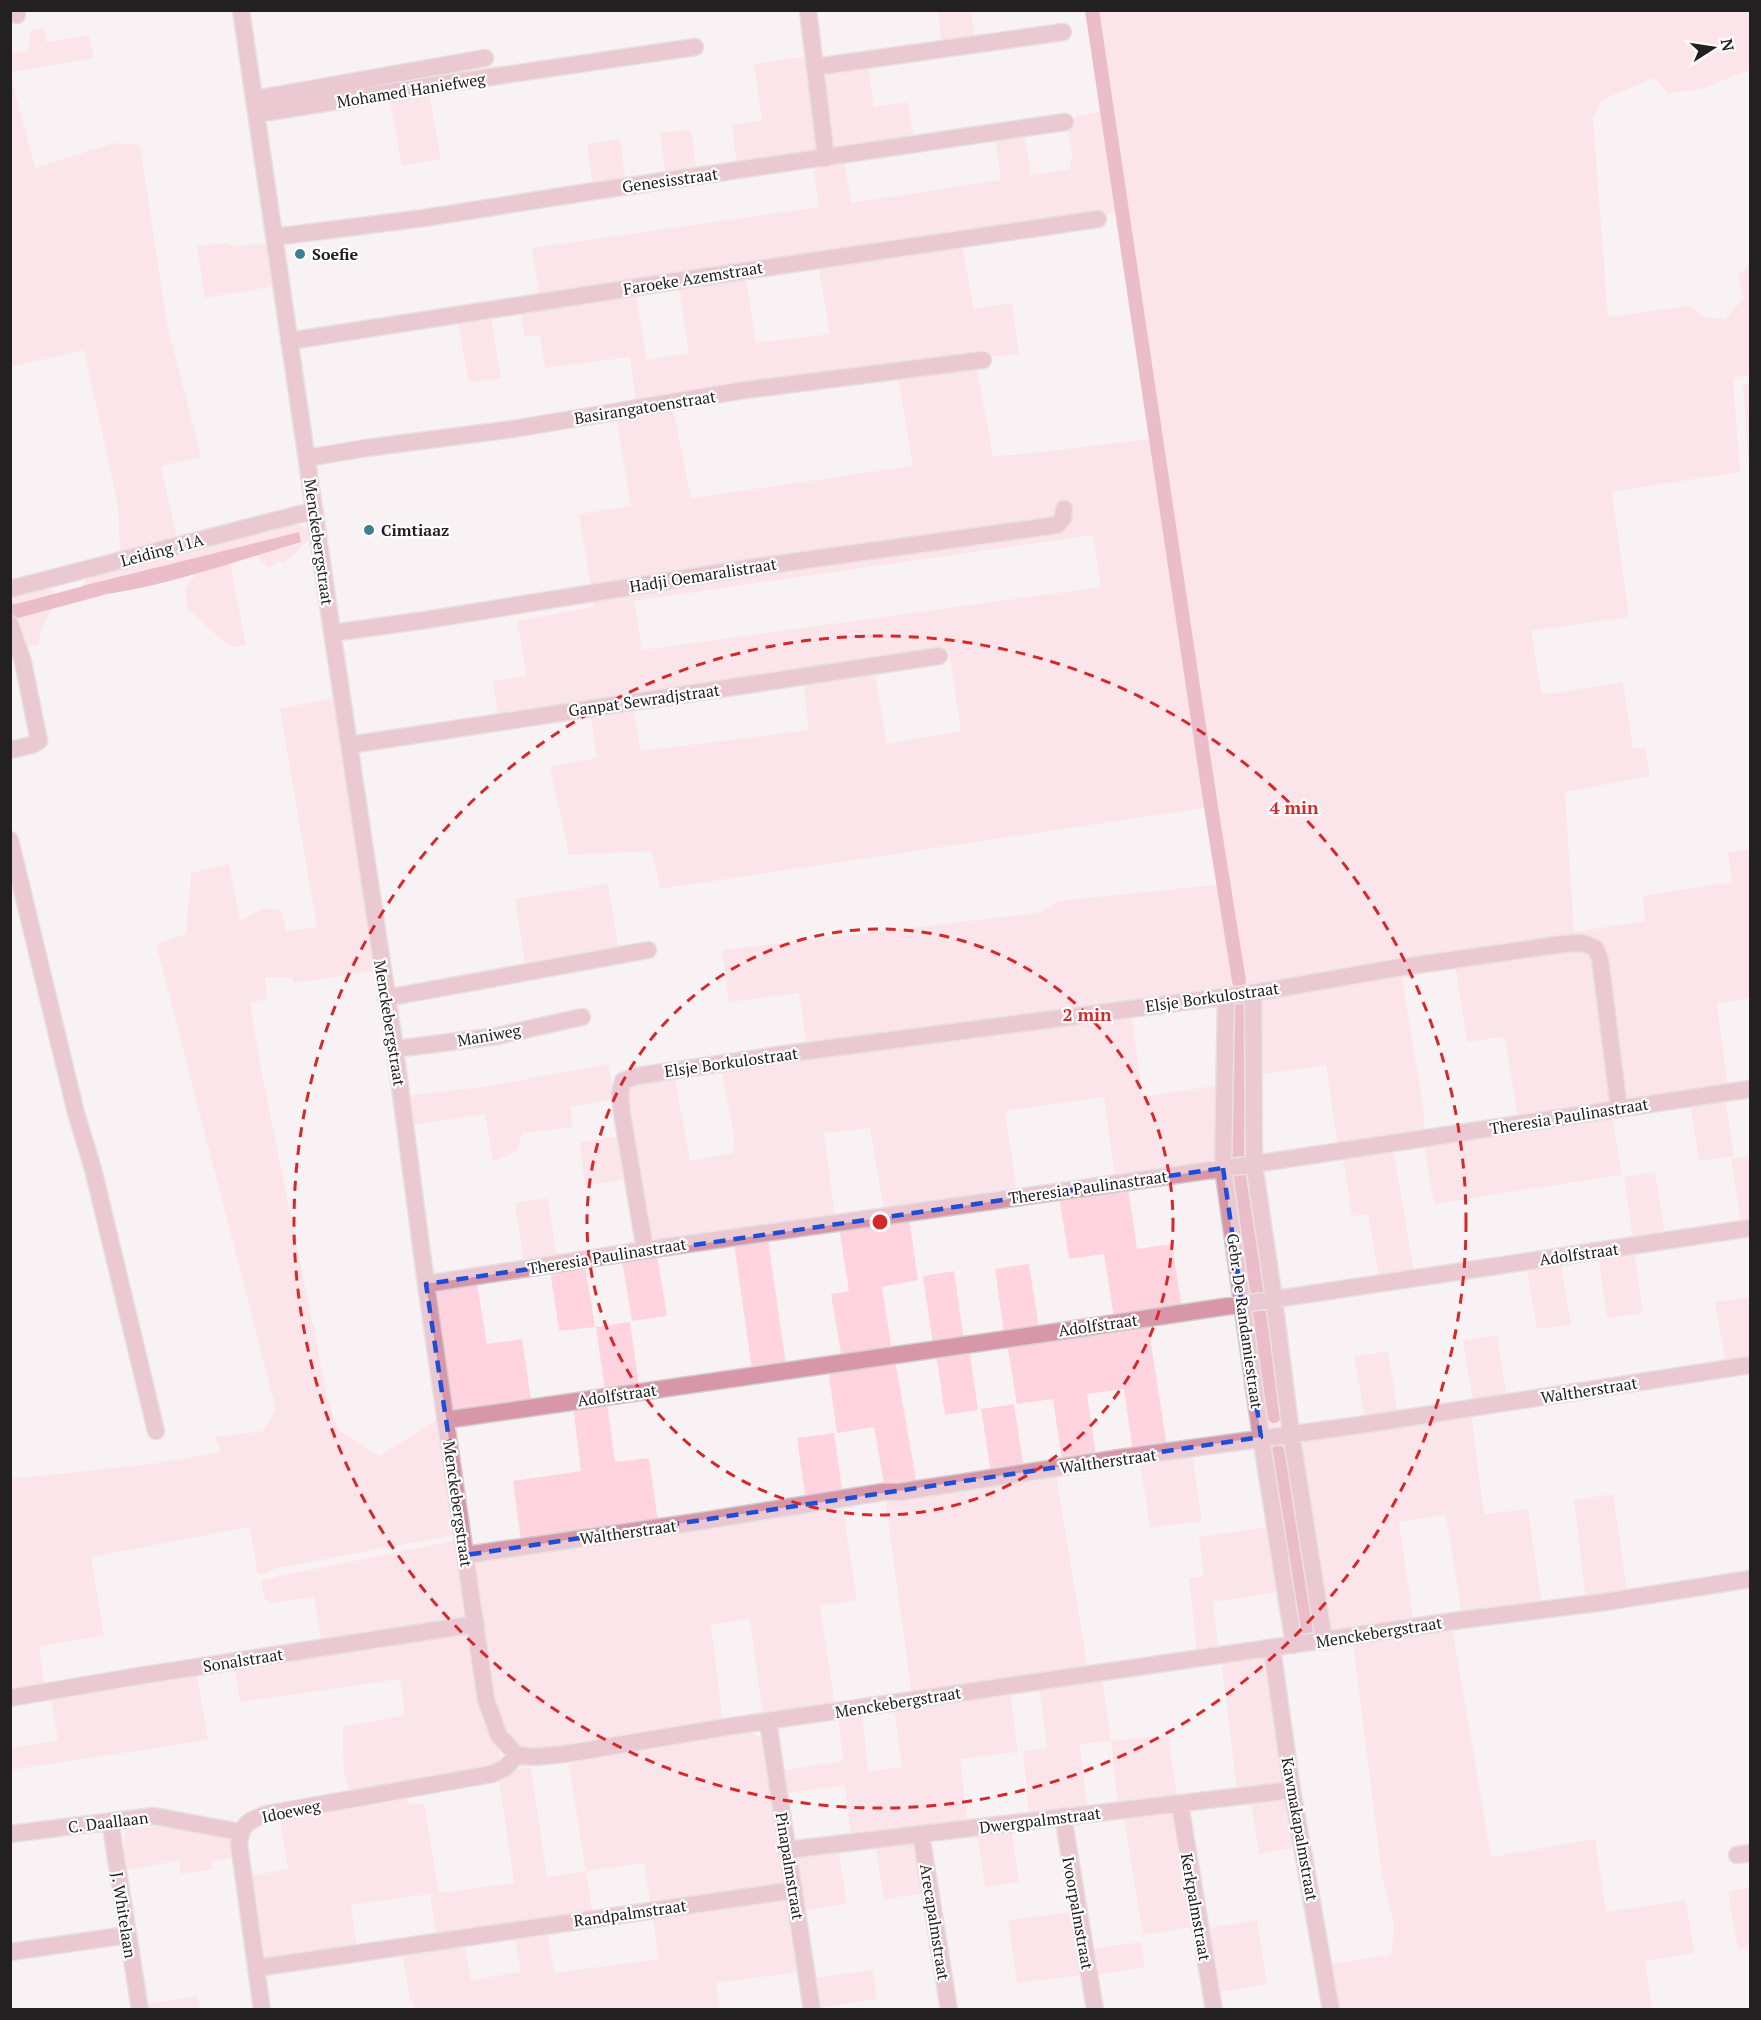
<svg xmlns="http://www.w3.org/2000/svg" width="1761" height="2020" viewBox="0 0 1761 2020" font-family="'PT Serif',serif">
	<style>
		.green { fill: #ffd4de; fill-rule: evenodd }
		.water { fill: #da7d98 }
		.lines { fill: none; stroke-linecap: round; stroke-linejoin: round }
		.canal { stroke: #da7d98; stroke-width: 14 }
		.minor-casing { stroke: #d2ccce; stroke-width: 19 }
		.minor { stroke: #d897a8; stroke-width: 16 }
		.marked { fill: none; stroke: #1d4ed8; stroke-width: 4.5; stroke-dasharray: 12 8; stroke-linejoin: round }
		.ring { fill: none; stroke: #d62828; stroke-width: 3; stroke-dasharray: 10 8 }
		.poi-dot { fill: #3b808e; stroke: #fff; stroke-width: 2 }
		.labels { text-anchor: middle; stroke-width: 4.5; stroke-linejoin: round; paint-order: stroke }
		.street-label { font-size: 16px; fill: #232021; stroke: #fff }
		.poi-label { font-size: 16px; font-weight: bold; fill: #232021; stroke: #fff; text-anchor: start }
		.centre { fill: #d62828; stroke: #fff; stroke-width: 3 }
		.ring-label { font-size: 18px; text-anchor: middle; font-weight: bold; fill: #d62828; stroke: #fff; stroke-width: 4.5; stroke-linejoin: round; paint-order: stroke }
	</style>
	<rect width="100%" height="100%" fill="#f9f2f4"/>
	<path class="green" d="M938,11H971L975,41L942,45Z
		M1092,11H1750V70L1701,89L1668,93L1654,78L1602,100L1593,119L1608,317L1689,306L1703,317L1725,319L1744,298L1738,276L1750,263V375L1733,378L1740,472L1612,492L1629,617L1531,631L1542,695L1623,682L1633,748H1645L1650,776L1565,792L1574,932L1645,921L1643,896L1732,882L1728,853L1750,849V998L1717,1004L1728,1087L1622,1103L1598,946L807,1048L799,993L729,1002L722,950L1037,913L1059,901L1223,884L1211,807L660,889L652,851L569,855L550,766L597,758L590,712L632,705L641,751L809,730L803,680L874,670L887,744L961,731L949,652L728,681L498,718L493,681L527,676L517,621L594,607L579,514L631,506L616,416L673,407L691,498L913,466L897,373L976,364L993,456L1033,453L1156,438L1123,212L540,298L532,248L819,207L813,164L844,159L851,203L1001,180L995,138L1024,134L1031,175L1070,169L1072,153L1068,133L1075,117L1107,110ZM1093,535L1101,587L642,650L634,601Z
		M44,28L46,42L89,35L94,58L11,72V54L28,51L31,30Z
		M811,55L819,152L737,169L732,125L762,120L754,64Z
		M867,62L874,107L908,102L914,141L831,153L821,75Z
		M10,74L35,168L114,143L140,145L167,324L201,457L161,466L177,538L120,552L118,506L84,350L11,367Z
		M429,93L441,159L402,166L389,97Z
		M691,129L697,173L666,178L660,133Z
		M620,139L626,183L593,187L587,144Z
		M961,241L974,309L1012,303L1019,354L850,373L636,405L630,357L545,368L540,335L525,337L520,308L635,290L647,360L689,353L678,284L745,273L756,343L830,334L818,263Z
		M270,242L276,286L205,298L197,246L226,243L237,247Z
		M490,312L501,378L469,383L457,318Z
		M1750,383V484L1743,384Z
		M293,523C328,530 297,551 284,563L278,561L269,568L256,556L301,542L299,532L82,586L91,573Z
		M230,563L246,645L236,647L227,645L187,608L185,588L196,574Z
		M47,586L52,590C57,606 48,613 43,627C40,633 40,639 38,645L22,647L11,617L50,607L49,597L11,605V596Z
		M335,697L376,971L294,983L293,978L265,977L267,999L250,1003L260,1063L327,1396L338,1430L379,1456L440,1418L458,1534L278,1568L258,1575L250,1527L91,1557L104,1636L39,1646L45,1689L11,1695V1479L159,1463L221,1452L215,1437L263,1431L276,1409L156,944L186,934L191,873L229,864L240,921L264,908L282,911L286,931L317,927L280,709Z
		M608,884L619,952L526,970L515,899Z
		M1570,947L1593,952L1613,1102L1518,1119L1505,1037L1467,1042L1455,964Z
		M1401,972L1424,1112V1133L1338,1147L1326,1065L1258,1075L1257,996Z
		M1247,997L1246,1161L1227,1162L1230,998Z
		M1131,1013L1143,1097L1218,1085V1164L1115,1178L1104,1097L1005,1111L1017,1192L884,1210L870,1128L824,1133L835,1216L648,1241L625,1107L628,1083L674,1073L690,1161L733,1153L734,1134L721,1067Z
		M608,1064L615,1099L570,1107L573,1127L522,1133L517,1151L493,1162L485,1114L408,1126L404,1096L483,1087Z
		M1725,1098L1734,1156L1699,1161L1690,1103Z
		M1612,1114L1622,1175L1434,1204L1424,1144Z
		M622,1136L629,1179L585,1186L580,1142Z
		M1393,1148L1414,1273L1379,1278L1368,1214L1352,1216L1343,1155Z
		M1750,1155V1222L1741,1223L1731,1159Z
		M1235,1171L1249,1173L1267,1294L1249,1297L1231,1176Z
		M1655,1172L1665,1234L1633,1239L1624,1177Z
		M1128,1187L1137,1249L1172,1244L1182,1308L1114,1318L1104,1254L1069,1259L1059,1196Z
		M548,1198L557,1258L524,1263L515,1203Z
		M909,1218L918,1280L882,1287L892,1351L842,1359L831,1294L849,1291L839,1227Z
		M768,1239L786,1365L752,1370L734,1243Z
		M1634,1250L1643,1313L1607,1318L1598,1256Z
		M657,1255L667,1316L632,1321L622,1260Z
		M1560,1260L1571,1325L1537,1329L1526,1266Z
		M585,1264L595,1327L559,1331L550,1270Z
		M1029,1264L1039,1328L1004,1333L995,1269Z
		M954,1271L964,1340L933,1344L923,1276Z
		M477,1284L487,1344L522,1339L531,1400L454,1411L450,1405L434,1290Z
		M1750,1297V1361L1726,1365L1715,1302Z
		M1264,1306L1270,1311L1283,1430L1269,1432L1266,1428L1249,1315L1251,1308Z
		M630,1322L639,1385L605,1390L596,1327Z
		M1148,1323L1167,1447L1133,1452L1124,1389L1087,1394L1096,1456L1062,1461L1053,1399L1017,1404L1007,1344Z
		M1497,1335L1507,1398L1473,1402L1463,1340Z
		M969,1348L978,1410L945,1415L936,1353Z
		M1388,1351L1398,1414L1365,1419L1354,1356Z
		M895,1360L917,1485L885,1489L874,1427L837,1433L828,1369Z
		M607,1402L615,1462L649,1458L658,1521L521,1542L513,1481L581,1471L573,1406Z
		M1014,1404L1024,1469L991,1473L981,1409Z
		M1471,1412L1484,1514L1528,1509L1542,1606L1462,1615L1446,1515L1399,1522L1414,1625L1341,1635L1327,1631L1300,1439Z
		M834,1433L843,1496L806,1501L797,1438Z
		M1271,1443L1287,1444L1318,1630L1314,1638L1297,1634L1268,1449Z
		M1192,1454L1202,1521L1150,1528L1140,1462Z
		M1056,1474L1088,1670L912,1696L885,1498Z
		M1613,1494L1628,1596L1586,1601L1574,1500Z
		M842,1504L857,1600L820,1606L835,1705L763,1717L750,1619L711,1625L723,1722L544,1751L530,1750L521,1747L510,1740L494,1715L473,1565L476,1560Z
		M1269,1527L1278,1592L1213,1602L1219,1650L1197,1653L1189,1578L1204,1576L1199,1537Z
		M458,1540L468,1612L464,1621L322,1644L314,1597L272,1603L265,1599L261,1581L279,1576Z
		M1452,1626L1491,1857L1595,1839L1606,1912L1686,1900L1694,1953L1645,1961L1652,2010L1337,2009L1330,1964L1391,1955L1394,1925L1382,1875L1353,1643Z
		M470,1628C474,1660 477,1693 485,1723C489,1737 503,1748 500,1762L495,1766L352,1794C340,1782 344,1744 343,1727L405,1715L400,1679L240,1702L234,1665Z
		M1263,1656L1267,1660L1283,1781L1280,1785L1237,1791L1221,1659Z
		M197,1675L208,1740L11,1770V1748L58,1740L51,1698Z
		M1102,1678L1111,1741L1168,1735L1178,1801L1118,1806L1111,1741L1080,1744L1087,1807L1029,1814L1023,1751L1047,1748L1039,1686Z
		M1010,1690L1018,1752L960,1759L968,1823L851,1838L845,1785L784,1794L780,1771L843,1761L838,1715L862,1711L868,1771L902,1767L894,1707Z
		M744,1730C755,1733 761,1737 766,1747L786,1889L651,1907L644,1863L586,1871L593,1915L437,1938L430,1894L351,1905L357,1949L273,1964L260,1959L249,1876L288,1869L279,1815L406,1793L409,1805L424,1803L439,1893L514,1883L499,1779L524,1767L531,1769L547,1877L586,1871L569,1766L582,1756Z
		M1282,1798L1287,1801L1298,1847L1259,1854L1251,1800Z
		M1171,1811L1175,1815L1176,1821L1181,1863L1192,1927L1143,1935L1123,1813Z
		M171,1826L231,1838L235,1844V1857L212,1862L213,1869L181,1874L179,1861L126,1870L124,1860L125,1833L129,1829Z
		M1011,1826L1019,1882L985,1887L977,1831Z
		M910,1841L916,1844L926,1893L884,1899L875,1844Z
		M838,1848L847,1904L802,1911L795,1860L798,1854Z
		M1750,1887V1947L1738,1949L1728,1892Z
		M787,1894L799,1972L716,1983L720,2009H414L413,2001H410L402,1949L463,1940L471,1980L521,1972L514,1933L547,1928L554,1973L658,1959L653,1914Z
		M1073,1912L1083,1975L1017,1983L1008,1920Z
		M1257,1920L1267,1984L1213,1993L1203,1929Z
		M1141,1942L1145,1967L1096,1975L1091,1949Z
		M873,1970L877,1999L818,2008L813,1978Z
		M198,1996L200,2009H145L144,2004Z"/>
	<path class="water" d="M299,532L301,542L288,546C222,566 153,590 84,597L82,586Z
		M49,597L51,607L11,617L10,605Z"/>
	<g class="lines">
		<path class="canal" d="M1092,10L1211,807L1239,981
			M10,613L99,589
			M1237,1157L1240,1010
			M1239,1176L1257,1290
			M1259,1311L1274,1416
			M1278,1452L1306,1631"/>
		<defs>
			<path id="minor" d="M16,10L17,15
				M241,10L330,618L395,1049L426,1284L486,1700L499,1736L517,1755L534,1757L565,1754L726,1727L1461,1620L1605,1602L1750,1579
				M808,10L826,158
				M815,67L1063,32
				M255,99L485,58
				M257,114L423,87L695,47
				M274,237L424,218L588,192L1065,122
				M289,341L676,281L1098,219
				M307,458L366,448L513,429L745,390L983,360
				M10,589L300,514L315,512
				M10,624L23,662L39,741L32,745L10,750
				M332,633L426,620L741,569L1057,525L1063,518L1064,509
				M349,745L939,656
				M10,840L76,1113L93,1169L156,1431
				M1253,993L1254,1164L1274,1299L1291,1433L1324,1641
				M1226,995L1223,1168L1261,1437L1294,1645
				M386,998L648,950
				M395,1049L497,1036L582,1017
				M645,1250L622,1114L620,1093L623,1081L637,1076L785,1054L1253,993L1396,968L1563,944L1582,943L1595,948L1600,959L1619,1109
				M426,1284L645,1250L1254,1164L1750,1089
				M446,1420L1062,1331L1750,1228
				M466,1555L696,1522L883,1492H900L1120,1458L1367,1424L1750,1365
				M1272,1648L1292,1790L1331,2010
				M10,1698L138,1676L476,1624
				M768,1722L812,2010
				M1180,1804L1214,2010
				M1063,1816L1095,2010
				M110,1821L140,2010
				M10,1834L154,1816L240,1832
				M921,1834L949,2010
				M787,1850L1292,1790
				M1737,1855L1750,1853
				M10,1952L127,1935
				M256,1968L794,1890
				M262,2010L239,1844C241,1824 249,1820 267,1814L492,1774L505,1768L517,1755"/>
		</defs>
		<use href="#minor" class="minor-casing"/>
		<use href="#minor" class="minor"/>
	</g>
	<path d="M0 0H1761V2020H0ZM1223,1168L1261,1437L466,1555L426,1284Z" fill="#f9f2f4" fill-opacity=".55" fill-rule="evenodd"/>
	<path class="marked" d="M1223,1168L1261,1437L466,1555L426,1284Z"/>
	<g class="ring">
		<circle cx="880" cy="1222" r="293"/>
		<circle cx="880" cy="1222" r="586"/>
	</g>
	<g class="poi-dot">
		<circle cx="300" cy="254" r="6"/>
		<circle cx="369" cy="530" r="6"/>
	</g>
	<g class="labels">
		<g class="street-label">
			<text transform="translate(411 90) rotate(-9)" y="6">Mohamed Haniefweg</text>
			<text transform="translate(670 180) rotate(-8)" y="6">Genesisstraat</text>
			<text transform="translate(693 278) rotate(-9)" y="6">Faroeke Azemstraat</text>
			<text transform="translate(645 407) rotate(-9)" y="6">Basirangatoenstraat</text>
			<text transform="translate(319 542) rotate(82)" y="6">Menckebergstraat</text>
			<text transform="translate(162 550) rotate(-15)" y="6">Leiding 11A</text>
			<text transform="translate(703 575) rotate(-9)" y="6">Hadji Oemaralistraat</text>
			<text transform="translate(644 700) rotate(-8)" y="6">Ganpat Sewradjstraat</text>
			<text transform="translate(1212 997) rotate(-8)" y="6">Elsje Borkulostraat</text>
			<text transform="translate(390 1023) rotate(81)" y="6">Menckebergstraat</text>
			<text transform="translate(489 1035) rotate(-10)" y="6">Maniweg</text>
			<text transform="translate(731 1062) rotate(-8)" y="6">Elsje Borkulostraat</text>
			<text transform="translate(1569 1116) rotate(-9)" y="6">Theresia Paulinastraat</text>
			<text transform="translate(1088 1187) rotate(-8)" y="6">Theresia Paulinastraat</text>
			<text transform="translate(1579 1254) rotate(-8)" y="6">Adolfstraat</text>
			<text transform="translate(607 1256) rotate(-9)" y="6">Theresia Paulinastraat</text>
			<text transform="translate(1245 1321) rotate(82)" y="6">Gebr. De Randamiestraat</text>
			<text transform="translate(1098 1325) rotate(-8)" y="6">Adolfstraat</text>
			<text transform="translate(1589 1390) rotate(-9)" y="6">Waltherstraat</text>
			<text transform="translate(617 1395) rotate(-8)" y="6">Adolfstraat</text>
			<text transform="translate(1108 1461) rotate(-8)" y="6">Waltherstraat</text>
			<text transform="translate(458 1504) rotate(82)" y="6">Menckebergstraat</text>
			<text transform="translate(628 1532) rotate(-8)" y="6">Waltherstraat</text>
			<text transform="translate(1379 1632) rotate(-9)" y="6">Menckebergstraat</text>
			<text transform="translate(243 1660) rotate(-9)" y="6">Sonalstraat</text>
			<text transform="translate(898 1702) rotate(-9)" y="6">Menckebergstraat</text>
			<text transform="translate(291 1811) rotate(-12)" y="6">Idoeweg</text>
			<text transform="translate(1040 1820) rotate(-7)" y="6">Dwergpalmstraat</text>
			<text transform="translate(108 1822) rotate(-7)" y="6">C. Daallaan</text>
			<text transform="translate(1300 1829) rotate(80)" y="6">Kawmakapalmstraat</text>
			<text transform="translate(790 1866) rotate(81)" y="6">Pinapalmstraat</text>
			<text transform="translate(1196 1907) rotate(80)" y="6">Kerkpalmstraat</text>
			<text transform="translate(630 1913) rotate(-8)" y="6">Randpalmstraat</text>
			<text transform="translate(1078 1913) rotate(80)" y="6">Ivoorpalmstraat</text>
			<text transform="translate(124 1915) rotate(81)" y="6">J. Whitelaan</text>
			<text transform="translate(935 1922) rotate(81)" y="6">Arecapalmstraat</text>
		</g>
		<g class="poi-label">
			<text x="312" y="260">Soefie</text>
			<text x="381" y="536">Cimtiaaz</text>
		</g>
	</g>
	<circle cx="880" cy="1222" r="9" class="centre"/>
	<g class="ring-label">
		<text x="1294" y="814">4 min</text>
		<text x="1087" y="1021">2 min</text>
	</g>
	<rect width="1761" height="2020" fill="none" stroke="#232021" stroke-width="24"/>
	<g transform="translate(1713 48) rotate(78)" stroke="#ffffff" stroke-width="4.5" paint-order="stroke">
	<path d="M0-4.5L10 22L0 15L-10 22Z" fill="#232021"/>
	<text y="-9" font-size="16" font-weight="bold" text-anchor="middle" fill="#232021">N</text>
	</g>
</svg>
